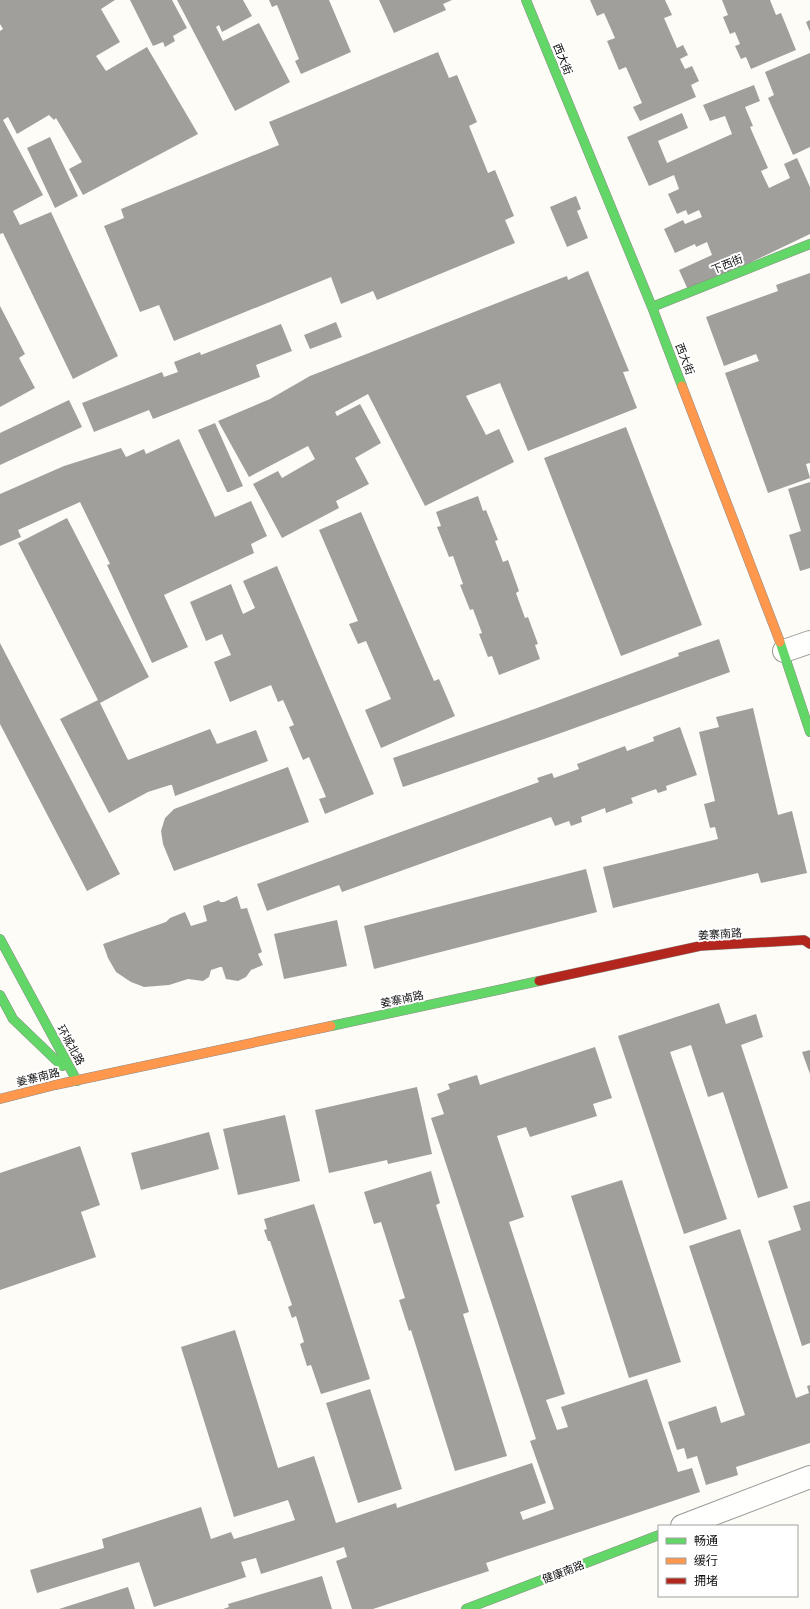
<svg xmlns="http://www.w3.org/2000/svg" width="810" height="1609" viewBox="0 0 810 1609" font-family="'IBM Plex Serif','Noto Sans SC',serif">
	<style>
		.building { fill: #a19f9c }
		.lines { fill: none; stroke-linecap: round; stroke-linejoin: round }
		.street-casing { stroke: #979795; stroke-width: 24 }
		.fast-casing { stroke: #8e8d8b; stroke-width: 10 }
		.slow-casing { stroke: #8e8d8b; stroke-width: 10 }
		.jam-casing { stroke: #8e8d8b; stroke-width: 10 }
		.street { stroke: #fffffe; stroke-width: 22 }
		.fast { stroke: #63d668; stroke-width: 9 }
		.slow { stroke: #ff974d; stroke-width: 9 }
		.jam { stroke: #b3261e; stroke-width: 9 }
		.labels { text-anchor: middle; stroke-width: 4; stroke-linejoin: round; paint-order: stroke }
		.street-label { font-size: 11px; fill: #111; stroke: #fff }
	</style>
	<rect width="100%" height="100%" fill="#fdfcf7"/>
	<path class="building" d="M0,0H115L101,9L120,42L96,56L106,71L147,47L198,134L83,195L69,169L82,162L56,118L54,120L49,115L17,134L8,117L3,120L43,195L13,211L20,225L51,212L118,356L73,379L3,233L0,234V31L3,29L0,24Z
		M130,0H172L187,28L173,36L175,41L165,47L163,42L153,46Z
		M177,0H243L252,16L222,32L219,25L216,27L223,41L259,23L290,82L235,111Z
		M269,0H329L351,52L301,74L295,61L299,59L277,5L272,7Z
		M379,0H452L443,4L446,10L394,33Z
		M590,0H665L672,15L664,18L677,48L683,45L688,55L680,59L685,69L692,66L699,81L691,85L696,97L640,121L633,107L642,103L626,67L619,70L607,41L615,38L604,13L597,16Z
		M722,0H770L776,15L781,13L796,50L751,69L746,57L741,59L735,46L740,44L735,32L730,34L723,17L728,15Z
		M810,20V32L806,22Z
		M438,52L449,78L457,75L477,122L469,126L488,173L495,170L514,216L505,220L515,243L377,300L373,291L341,304L331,277L174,341L159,305L140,312L104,226L124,218L121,209L279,145L269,122Z
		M810,53V147L793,155L768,98L774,95L765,72Z
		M754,85L760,101L745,107L753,126L750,127L768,168L761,171L769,188L790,178L784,164L797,158L810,187V234L689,292L679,270L712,255L707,242L696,247L695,244L675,253L664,229L683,220L685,224L702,217L699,210L688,215L686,210L677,214L668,194L679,189L674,175L649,186L627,137L682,113L688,128L658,141L667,163L732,134L725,116L710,121L703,105Z
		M50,137L78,196L55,208L27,148Z
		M576,196L581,209L577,211L588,238L567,247L550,207Z
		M588,271L629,371L623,372L637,408L528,451L500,383L466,396L486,435L499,429L514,462L425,506L368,394L335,412L337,416L360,404L381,443L355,458L369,484L336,501L339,508L282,538L253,484L278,471L282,478L315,459L308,446L249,477L218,421L270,399L310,376L559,279L567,276L568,280Z
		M810,273V463L806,464L810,478L768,493L725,373L759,361L756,354L724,366L706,317L778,291L776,285Z
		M0,306L25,354L19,358L35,388L0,407Z
		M336,322L342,337L310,349L304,335Z
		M281,324L292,351L256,365L260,377L153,419L149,410L94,432L82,403L162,372L164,377L178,372L174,362L200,352L201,355Z
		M69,400L82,427L0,465V433Z
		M215,423L243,486L229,492H227L198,430Z
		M626,427L702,625L621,656L544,458Z
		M179,439L215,517L251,501L267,536L251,544L254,553L164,595L188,647L152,663L107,565L110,564L80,502L18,530L21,537L0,546V494L64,466L121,448L126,457L144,449L146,454Z
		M810,482V568L800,571L789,535L801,531L788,489Z
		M478,496L483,511L486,510L498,540L495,541L503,562L508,560L519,591L516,593L525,618L528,617L538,644L535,645L540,659L499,675L492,656L488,657L479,634L482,633L473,609L470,610L460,585L463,584L453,556L449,557L437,527L441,526L436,512Z
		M361,512L434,681L439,679L455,716L381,748L365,710L391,699L366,641L358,644L349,624L358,621L319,530Z
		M67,518L149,677L100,703L128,760L210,729L217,744L256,730L268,761L175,796L172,785H170L148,792L109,813L60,719L98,700L18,543Z
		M277,566L374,794L325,814L319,799L326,797L309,757L303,760L289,727L294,725L283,700L278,702L271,685L230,702L214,662L231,655L222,634L206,641L190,602L231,584L243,614L255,608L243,581Z
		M719,639L730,672L547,738L403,787L393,758L537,708L679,656L678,653Z
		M0,643L120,874L87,891L0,724Z
		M753,708L778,815L792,811L807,873L761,883L758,873L613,908L603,867L718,839L715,827L710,828L704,804L715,801L699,732L719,727L716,717Z
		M680,727L697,775L666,786L667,790L658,793L656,789L631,798L633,803L606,813L605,808L581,817L582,822L571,826L569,821L555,826L551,817L342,892L339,885L267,911L257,884L539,782L537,778L552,773L554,778L579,769L577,764L625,746L627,751L654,741L653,737Z
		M288,767L309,822L174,871L163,844L161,831L165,818L174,809Z
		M586,869L597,912L374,969L364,926Z
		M237,896L241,909L247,908L262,952L258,954L263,965L251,970L246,977L238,981L226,979L222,967H220L211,970L209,977L203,981L188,979L169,985L144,987L131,982L116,972L108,958L103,944L166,922L170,918L185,912L191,926L204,922L207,921L203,906L219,900L220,902H224Z
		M337,920L347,966L284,979L274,934Z
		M719,1003L726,1024L756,1014L763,1037L741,1045L788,1188L758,1198L723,1092L708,1097L691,1045L670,1052L727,1219L684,1234L618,1036Z
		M595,1047L612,1098L593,1104L597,1116L530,1137L526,1127L497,1136L524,1217L509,1222L565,1394L546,1400L557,1430L568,1427L561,1407L647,1379L678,1472L692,1468L700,1492L486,1563L489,1571L373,1609H352L336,1561L347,1557L344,1547L261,1574L256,1558L241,1562L246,1577L154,1607L139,1562L37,1593L30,1570L104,1548L102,1539L201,1507L211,1539L231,1532L234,1539L295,1520L288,1500L234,1517L181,1347L235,1330L278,1468L314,1456L336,1523L396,1503L397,1508L532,1463L546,1503L520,1512L523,1520L554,1509L530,1441L536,1439L431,1118L444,1114L437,1094L450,1089L448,1084L477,1075L480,1085Z
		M810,1050V1074L802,1052Z
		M417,1087L432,1154L388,1164L387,1160L329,1173L315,1110Z
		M285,1115L300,1181L238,1195L223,1129Z
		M209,1132L219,1169L141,1190L131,1153Z
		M80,1146L100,1205L81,1212L96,1257L0,1290V1173Z
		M431,1171L440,1203L436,1205L469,1312L463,1314L507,1456L455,1471L411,1330L409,1331L399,1300L405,1298L381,1222L374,1224L364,1192Z
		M622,1180L681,1362L629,1378L571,1196Z
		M810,1201V1343L802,1346L768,1241L801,1230L793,1206Z
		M314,1204L370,1379L321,1394L311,1365L307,1366L300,1344L304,1342L296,1316L292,1318L288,1307L292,1305L270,1241H268L264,1230L267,1229L264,1219Z
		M740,1229L796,1398L809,1393L807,1386L810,1385V1443L736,1467L738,1475L706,1485L697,1456L687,1459L684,1448L677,1450L668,1422L716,1406L721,1423L745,1415L689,1246Z
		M370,1389L402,1489L358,1503L326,1403Z
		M322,1576L332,1609H223L229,1607L228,1604Z
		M128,1587L135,1609H59Z"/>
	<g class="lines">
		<defs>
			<path id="street" d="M784,651L810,642
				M682,1526L810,1477"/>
			<path id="fast" d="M526,0L652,307L682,386
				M652,307L810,244
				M780,642L810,732
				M0,939L77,1081
				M0,995L13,1019L62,1066
				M331,1026L539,981
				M466,1609L659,1535"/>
			<path id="slow" d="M682,386L780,642
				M0,1099L55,1085L331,1026"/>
			<path id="jam" d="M539,981L700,946L804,940L810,944"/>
		</defs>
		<use href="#street" class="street-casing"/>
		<use href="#fast" class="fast-casing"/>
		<use href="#slow" class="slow-casing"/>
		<use href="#jam" class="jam-casing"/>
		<use href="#street" class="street"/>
		<use href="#fast" class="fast"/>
		<use href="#slow" class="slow"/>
		<use href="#jam" class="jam"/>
	</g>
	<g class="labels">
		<g class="street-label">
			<text transform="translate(563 59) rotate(68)" y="4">西大街</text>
			<text transform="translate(727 264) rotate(-22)" y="4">下西街</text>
			<text transform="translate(685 359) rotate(69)" y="4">西大街</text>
			<text transform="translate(720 934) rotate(-4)" y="4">姜寨南路</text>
			<text transform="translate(402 999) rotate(-12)" y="4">姜寨南路</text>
			<text transform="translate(71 1045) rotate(61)" y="4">环城北路</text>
			<text transform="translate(38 1077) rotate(-14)" y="4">姜寨南路</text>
			<text transform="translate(563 1572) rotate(-21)" y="4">健康南路</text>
		</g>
	</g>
	<rect x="658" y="1525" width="140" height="72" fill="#ffffff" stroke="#a0a0a0"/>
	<rect x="666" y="1538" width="20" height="6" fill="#63d668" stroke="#a0a0a0"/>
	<text x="694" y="1545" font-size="12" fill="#111111">畅通</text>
	<rect x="666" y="1558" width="20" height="6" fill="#ff974d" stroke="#a0a0a0"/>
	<text x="694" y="1565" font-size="12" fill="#111111">缓行</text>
	<rect x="666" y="1578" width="20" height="6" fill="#b3261e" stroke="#a0a0a0"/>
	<text x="694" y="1585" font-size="12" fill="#111111">拥堵</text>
</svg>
